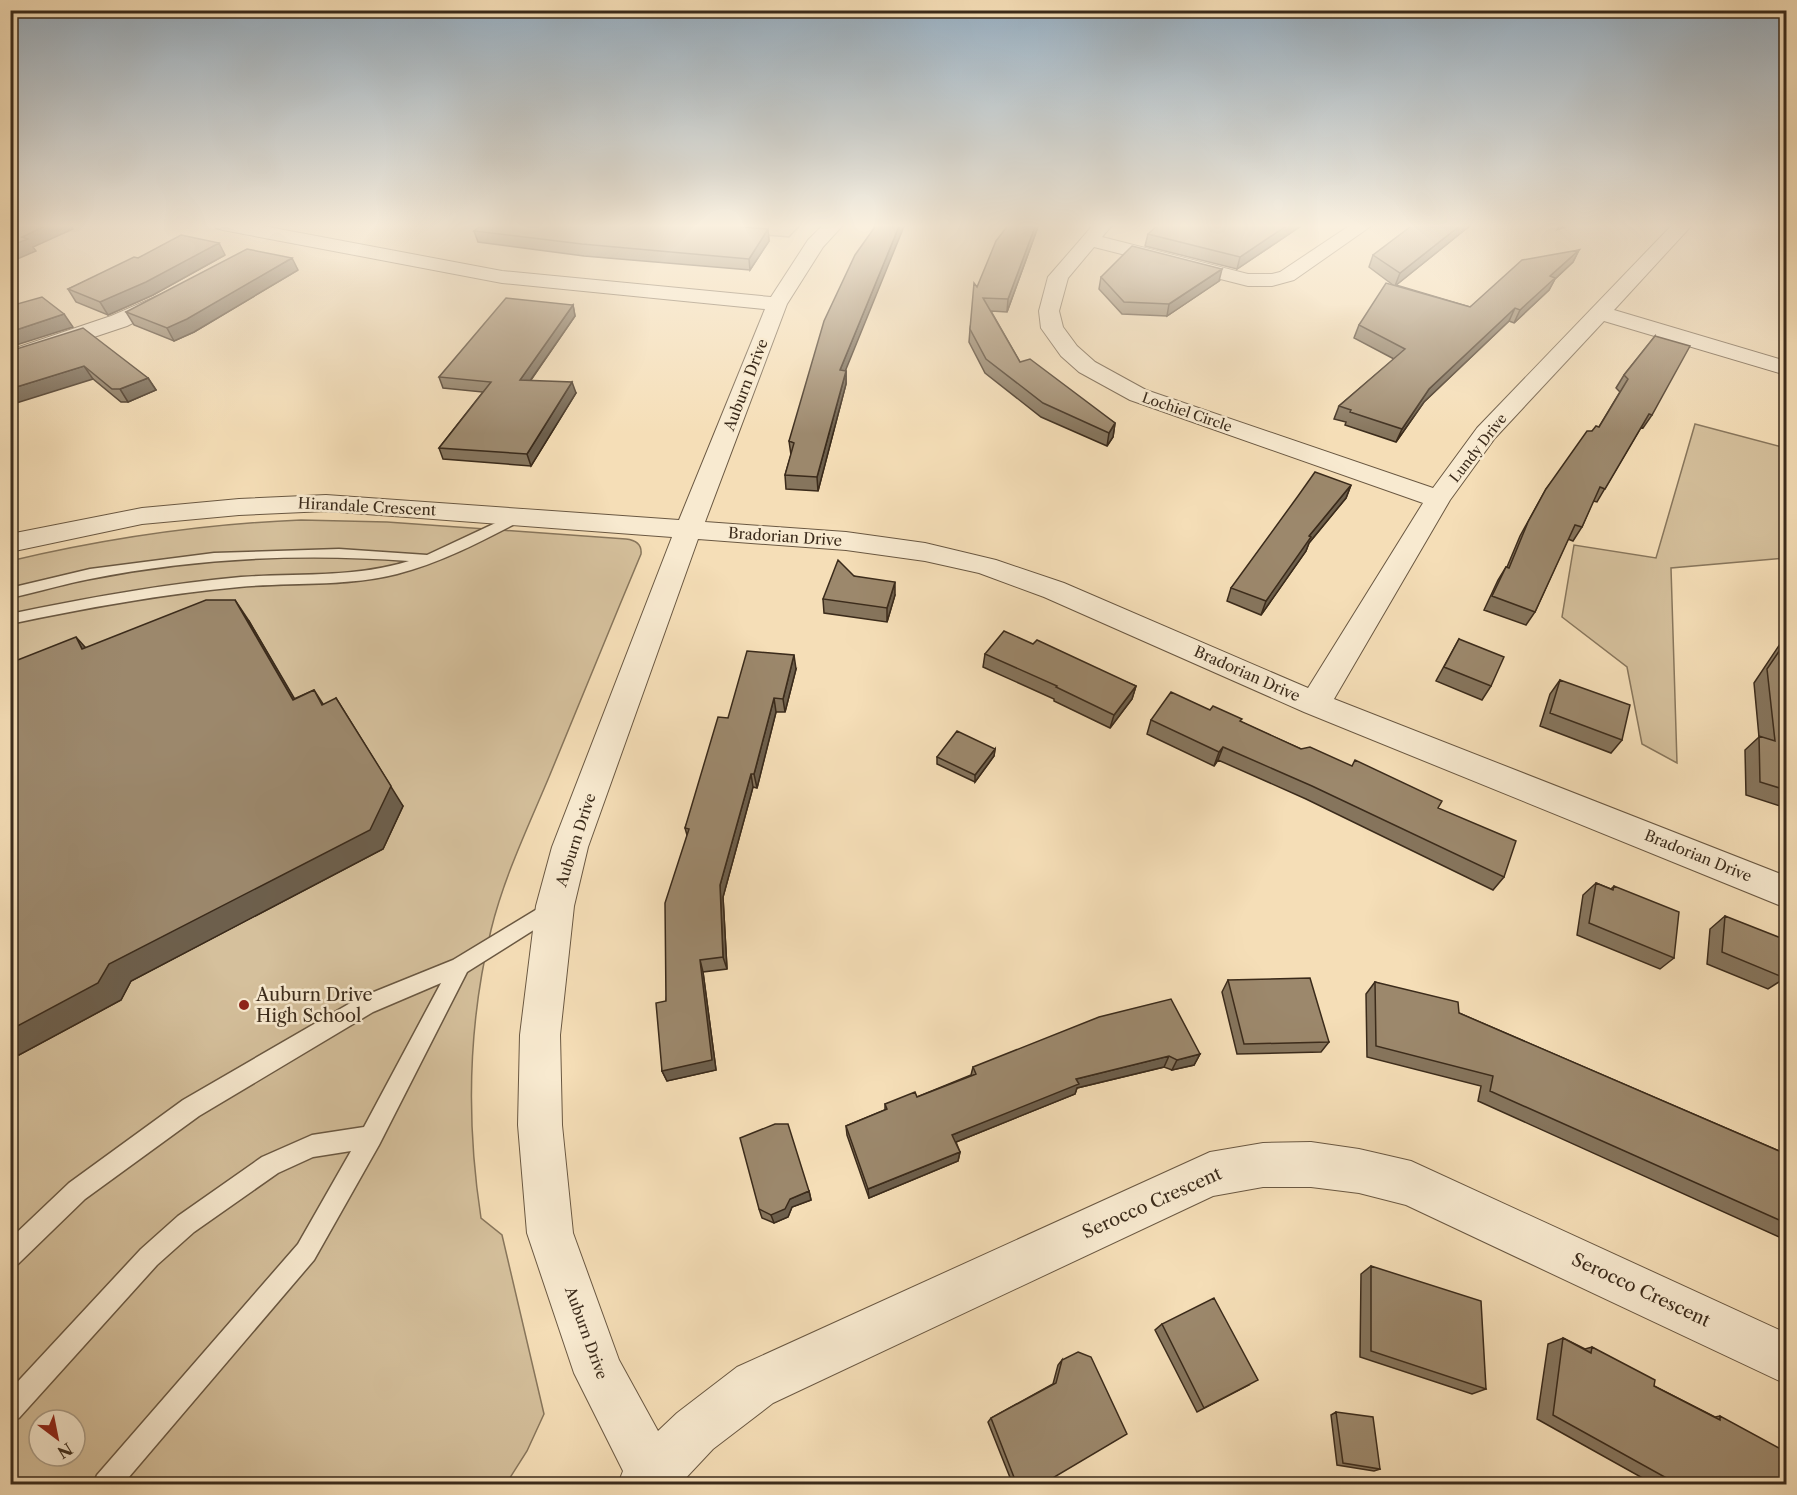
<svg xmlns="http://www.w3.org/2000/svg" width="1797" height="1495" viewBox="0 0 1797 1495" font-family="'Libre Caslon Text',serif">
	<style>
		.green { fill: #d5c09c; stroke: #88765c; stroke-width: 1.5; fill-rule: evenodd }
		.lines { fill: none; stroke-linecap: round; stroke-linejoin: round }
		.service-casing { stroke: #6a5842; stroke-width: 3 }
		.minor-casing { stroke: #6a5842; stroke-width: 2 }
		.service { fill: #f8ead0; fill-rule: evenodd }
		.minor { fill: #f8ead0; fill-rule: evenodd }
		.wall { fill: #86755d; stroke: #3b2b1b; stroke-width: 1.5 }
		.shaded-wall { fill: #6d5f4c; stroke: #3b2b1b; stroke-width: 1.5 }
		.building { fill: #9c886c; stroke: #3b2b1b; stroke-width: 1.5 }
		.poi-dot { fill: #8f2418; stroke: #f8ead0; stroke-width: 2 }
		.labels { text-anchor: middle; stroke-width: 5; stroke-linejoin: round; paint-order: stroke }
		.far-street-label { font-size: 14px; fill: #3b2b1b; stroke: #f8ead0 }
		.street-label { font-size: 15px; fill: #3b2b1b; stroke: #f8ead0 }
		.near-poi-label { font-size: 18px; fill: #3b2b1b; stroke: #f8ead0; text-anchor: start }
		.near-street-label { font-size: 18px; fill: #3b2b1b; stroke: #f8ead0 }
	</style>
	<rect width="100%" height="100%" fill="#f5deb7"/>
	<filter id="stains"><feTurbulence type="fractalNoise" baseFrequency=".00333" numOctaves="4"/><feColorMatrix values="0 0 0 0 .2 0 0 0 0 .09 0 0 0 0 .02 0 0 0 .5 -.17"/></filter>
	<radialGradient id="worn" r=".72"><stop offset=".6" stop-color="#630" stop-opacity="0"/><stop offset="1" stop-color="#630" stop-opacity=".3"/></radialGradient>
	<path class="green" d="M635,224H801L789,237Z
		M1695,424L1786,448V558L1671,568L1677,763L1642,744L1627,667L1562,617L1574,545L1656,558Z
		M301,520L387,522L626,539C635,540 642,544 641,554C610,628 580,702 549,777C528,827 504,877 491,930C468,1025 466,1121 481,1218L502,1235L544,1414L527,1451L506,1484H11L10,561C107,538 203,524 301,520ZM39,1420H75V1456H39Z"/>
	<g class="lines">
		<defs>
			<path id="service" d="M521,511L526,512L528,515L526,518C484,540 443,562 397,574C346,587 291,582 239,587C162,594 86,608 10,624V614C87,598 163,584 241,577C297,573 355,578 409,561C303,553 195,558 90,579C64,584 37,592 10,598V588L90,569L214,553L339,549L427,555Z
				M552,900L559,902L561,908L559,914L467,972L379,1145L314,1260L123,1484H93L97,1475L298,1244L351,1151L313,1157L278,1173L194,1232L157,1265L19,1418L10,1422V1390L141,1249L178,1216L262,1157L312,1135L364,1127L441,983L373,1012L199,1116L85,1199L18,1264L10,1268V1239L69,1183L183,1100L359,998L453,960Z"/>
			<path id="minor" d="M214,224H253L502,271L771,297L808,240L824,224H844L823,247L787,304L705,522L846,532L925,543L996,560L1064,583L1308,688L1423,503L1130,400L1079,372L1061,356L1041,328L1039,311L1048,277L1094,224H1113L1102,237L1248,274H1272L1280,272L1352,224H1374L1294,280L1272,286H1248L1094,247L1068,278L1059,311L1063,327L1077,346L1095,362L1146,390L1433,488L1477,428L1673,224H1693L1614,310L1786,361V375L1604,321L1495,438L1450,500L1334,699L1786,876V908L1304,712L1044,597L979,573L925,561L846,550L698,539L588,847L574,906L560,1035L562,1125L573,1233L619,1360L658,1431L677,1413L737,1367L1210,1152L1263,1143L1311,1142L1359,1149L1411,1161L1786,1333V1384L1406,1205L1359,1193L1311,1187H1263L1213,1196L773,1403L713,1449L683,1481L684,1484H618L623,1471L574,1373L527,1233L518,1125L520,1035L536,906L552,847L672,537L326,511L239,515L142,524L10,552V534L142,508L239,499L326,495L679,520L765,309L502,283L223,230L216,228Z
				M169,291L176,293L179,297L176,301L127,326L10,365V350L111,316Z"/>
		</defs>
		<use href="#service" class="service-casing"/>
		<use href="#minor" class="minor-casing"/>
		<use href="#service" class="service"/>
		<use href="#minor" class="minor"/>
	</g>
	<path class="wall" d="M1039,224L1007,312L991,311L1020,362L1115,423L1113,437L1107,446L1041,417L985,373L969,342L970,329L977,287Z
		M1304,224L1237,269L1145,246L1148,234Z
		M1472,224L1396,285L1470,307L1579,250L1573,262L1555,279L1549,290L1514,323L1509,321L1424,402L1396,442L1345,425L1346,422L1334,419L1339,406L1394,359L1354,338L1359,325L1393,285L1369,267L1373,255Z
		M768,229L769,241L750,270L584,256L478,242L474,231Z
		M225,255L153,295L108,315L76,302L68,289L138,258Z
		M298,270L194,332L174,341L134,325L126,312Z
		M1101,277L1219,281L1167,316L1122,314L1099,289Z
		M573,305L575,316L531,380L576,393L531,466L443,459L439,448L483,392L443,388L439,377Z
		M1655,336L1652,415L1643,428L1641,427L1597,502L1593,501L1582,527L1573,541L1568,539L1535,612L1526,625L1484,610L1498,580L1506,567H1507L1520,536L1546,489L1592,431L1599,427L1620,392L1616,388L1624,375Z
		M10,351L148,378L156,390L128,402H121L93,379Z
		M846,371V384L818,491L786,489L785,475L791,455L789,441Z
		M1351,485L1346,498L1309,543L1306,551L1261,615L1227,601L1231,588Z
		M854,576L895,595L887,622L824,613L823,599Z
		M249,621L294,699L314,690L323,704L403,806L383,849L131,981L121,1000L19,1055H10V663L86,648Z
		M1786,635V808L1746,795L1745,750L1759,737L1754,683Z
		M1459,639L1491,686L1482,700L1436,681Z
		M1033,644L1136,686L1132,699L1110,728L1054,701V699L983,667L985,654Z
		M796,669L785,712H776L757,788L753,787L723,897L727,969L703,972L716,1070L667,1081L662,1071L666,1001L687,835L685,828L728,718Z
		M1560,680L1622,740L1611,753L1540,726L1550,694Z
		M1210,710L1241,722L1301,749L1438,808L1504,877L1493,890L1306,799L1218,760L1214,766L1147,734L1151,720Z
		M995,749L994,756L975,782L937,764V757Z
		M1596,883L1611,889L1614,886L1674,958L1660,969L1577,935L1583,895Z
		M1725,916L1785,978L1768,989L1707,964L1710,929Z
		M1228,980L1329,1042L1321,1052L1237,1054L1222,992Z
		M1375,982L1459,1013L1786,1154V1234L1779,1237L1478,1101L1481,1086L1367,1057L1366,994Z
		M1200,1054L1194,1065L1172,1070L1164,1067L1077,1088L1075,1094L956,1142L960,1152L958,1161L869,1198L847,1135L846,1126L885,1110V1104L917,1097L971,1075L973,1067Z
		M809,1191L811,1200L792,1207L788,1217L774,1223L762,1218L759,1209Z
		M1371,1266L1486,1389L1472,1394L1360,1357L1361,1274Z
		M1162,1324L1249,1385L1197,1412L1155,1330Z
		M1563,1338L1585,1349L1592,1347L1654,1386L1715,1417L1720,1416L1786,1485H1655L1537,1419L1548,1344Z
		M1062,1360L1042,1485H1013L988,1422L991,1418L1053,1384L1058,1365Z
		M1336,1412L1380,1469L1374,1471L1337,1465L1331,1415Z"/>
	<path class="shaded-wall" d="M49,224H70L73,229L33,247L36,251L10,262V246L22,237Z
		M900,224H905L840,384V370Z
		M1036,224H1039L1007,312L1008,299Z
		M1289,224H1304L1237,269L1240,257Z
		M1462,224H1472L1395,286L1400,273Z
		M1560,224H1573L1557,230Z
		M768,229L769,241L750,270L749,259Z
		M219,243L225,255L153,295L108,315L100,302Z
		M1579,250L1573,262L1555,279L1549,290L1514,323L1520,310L1550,276Z
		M292,258L298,270L194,332L174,341L167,328Z
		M1222,269L1219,281L1167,316L1169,304Z
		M573,305L575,316L523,391L520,380Z
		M1515,308L1509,321L1424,402L1396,442L1402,429L1429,389Z
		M64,314L73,327L10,347V332Z
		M84,366L93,379L10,405V389Z
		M846,371V384L818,491L817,477Z
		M148,378L156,390L128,402L120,389Z
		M572,382L576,393L531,466L527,454Z
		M1115,423L1113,437L1107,446L1109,433Z
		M1351,485L1346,498L1309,543L1306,551L1261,615L1266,601L1309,536Z
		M895,582V595L887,622V608Z
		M235,600L249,621L307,720L293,700Z
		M76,637L94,657L82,649Z
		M794,655L796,669L785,712L783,699Z
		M1136,686L1132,699L1110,728L1114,715Z
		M336,698L403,806L383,849L131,981L121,1000L19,1055L10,1050V1030Z
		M774,698L776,712L757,788L754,774Z
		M1223,747L1218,760L1214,766L1219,752Z
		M995,749L994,756L975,782V775Z
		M751,774L753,787L723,897L727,969L723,957L720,885Z
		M700,960L703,972L716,1070L667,1081L662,1071Z
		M1200,1054L1194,1065L1172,1070L1177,1060Z
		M1169,1056L1164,1067L1077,1088L1075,1094L951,1144L952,1135L1076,1079Z
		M960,1152L958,1161L869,1198L868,1189Z
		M809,1191L811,1200L792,1207L788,1217L774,1223L771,1215L790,1199Z"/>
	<path class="building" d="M10,224H49L22,237L28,239L10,246Z
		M483,224H707L768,229L749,259L582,244L474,231Z
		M877,224H900L840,370L846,371L817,477L785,475L794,443L789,441L824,321L855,255Z
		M1009,224H1036L1008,299L983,298L1020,362L1030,359L1115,423L1109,433L1043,403L986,359L970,329L974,283L977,287L996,241Z
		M1159,224H1289L1240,257L1148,234Z
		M1414,224H1462L1400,273L1373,255Z
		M181,235L219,243L146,282L100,302L68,289L134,257L138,258Z
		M1132,246L1222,269L1169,304L1124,302L1101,277Z
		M247,249L292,258L187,319L167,328L126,312Z
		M1579,250L1550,276L1555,278L1520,310L1515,308L1429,389L1402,429L1350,412L1351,410L1339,406L1405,349L1359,325L1386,283L1470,307L1522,260Z
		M42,297L64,314L10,332V306Z
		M506,298L573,305L520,380L572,382L527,454L439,448L491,382L439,377Z
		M83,328L148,378L120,389H112L84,366L10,389V351Z
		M1655,336L1690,346L1652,415L1649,414L1605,489L1600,487L1582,527L1575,525L1535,612L1492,596L1506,567L1509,568L1528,522L1546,489L1587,431H1592L1596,426L1599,427L1628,379L1624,375Z
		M1315,472L1351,485L1309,536L1311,537L1266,601L1231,588L1298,496Z
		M838,560L854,576L895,582L887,608L823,599Z
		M206,600H235L293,700L314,690L322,705L336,698L391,786L370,830L109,964L98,983L10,1030V663L76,637L82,649Z
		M1004,631L1033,644L1037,640L1136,686L1114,715L1056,687L1057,686L985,654Z
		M1459,639L1504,657L1491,686L1444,667Z
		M1786,641V790L1760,782L1759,736L1775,741L1767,669Z
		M747,651L794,655L783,699L774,698L754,774H751L720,885L723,957L700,960L712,1060L662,1071L656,1003L666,1001L665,903L689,829L685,828L718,717L728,718Z
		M1560,680L1630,705L1622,740L1550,713Z
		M1171,692L1210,710L1213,706L1242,719L1240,721L1301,749L1310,747L1352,766L1355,760L1442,801L1438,808L1516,841L1504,877L1312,786L1223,747L1219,752L1151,720Z
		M957,731L995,749L975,775L937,757Z
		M1596,883L1613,890L1614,886L1679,912L1674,958L1589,923Z
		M1725,916L1786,940L1785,978L1722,952Z
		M1310,978L1329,1042L1244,1044L1228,980Z
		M1375,982L1458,1002L1459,1013L1786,1154V1223L1490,1091L1493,1076L1376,1046Z
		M1171,999L1200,1054L1177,1060L1169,1056L1076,1079L1079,1084L952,1135L960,1152L868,1189L846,1126L887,1109L885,1104L915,1092L917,1097L976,1074L973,1067L1099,1017Z
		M775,1124H788L809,1191L790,1199L785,1209L771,1215L759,1209L740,1138Z
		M1371,1266L1481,1301L1486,1389L1371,1351Z
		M1214,1298L1258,1380L1204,1408L1162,1324Z
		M1563,1338L1591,1353L1592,1347L1655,1380L1654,1386L1720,1420V1416L1786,1452V1485H1679L1553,1415Z
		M1078,1352L1091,1357L1127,1434L1041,1485H1017L991,1418L1056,1383L1062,1360Z
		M1336,1412L1373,1417L1380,1469L1343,1463Z"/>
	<linearGradient id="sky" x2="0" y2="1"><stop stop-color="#94acbf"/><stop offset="0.52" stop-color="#faf0df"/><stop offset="1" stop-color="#faf0df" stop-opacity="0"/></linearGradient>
	<rect width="1797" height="434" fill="url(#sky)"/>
	<circle class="poi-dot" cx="244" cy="1005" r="6"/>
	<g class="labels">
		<g class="far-street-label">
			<text transform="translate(1187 412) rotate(19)" y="5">Lochiel Circle</text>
			<text transform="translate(1478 448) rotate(-52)" y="5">Lundy Drive</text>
		</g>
		<g class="street-label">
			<text transform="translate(746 385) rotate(-69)" y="5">Auburn Drive</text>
			<text transform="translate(367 507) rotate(3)" y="5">Hirandale Crescent</text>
			<text transform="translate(785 537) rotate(4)" y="5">Bradorian Drive</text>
			<text transform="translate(1247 674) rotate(24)" y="5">Bradorian Drive</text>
			<text transform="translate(576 840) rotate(-72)" y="5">Auburn Drive</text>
			<text transform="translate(1698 856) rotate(22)" y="5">Bradorian Drive</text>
			<text transform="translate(586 1333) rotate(70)" y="5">Auburn Drive</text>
		</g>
		<g class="near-poi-label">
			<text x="256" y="1001">Auburn Drive<tspan x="256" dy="21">High School</tspan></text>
		</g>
		<g class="near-street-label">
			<text transform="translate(1152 1203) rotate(-24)" y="6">Serocco Crescent</text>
			<text transform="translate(1641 1290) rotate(25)" y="6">Serocco Crescent</text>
		</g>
	</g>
	<rect width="1797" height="1495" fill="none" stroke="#f5deb7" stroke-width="36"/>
	<rect x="12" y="12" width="1773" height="1471" fill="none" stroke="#3b2b1b" stroke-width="3"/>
	<rect x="18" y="18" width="1761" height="1459" fill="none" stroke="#3b2b1b" stroke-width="1.5"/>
	<g transform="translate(57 1438) rotate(148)"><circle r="28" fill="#f8ead0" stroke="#ac9e88" stroke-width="1.5"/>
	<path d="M0-4.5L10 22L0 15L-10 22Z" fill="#8f2418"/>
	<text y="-9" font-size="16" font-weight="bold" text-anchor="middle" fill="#3b2b1b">N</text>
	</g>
	<rect width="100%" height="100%" filter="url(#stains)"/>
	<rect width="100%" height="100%" fill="url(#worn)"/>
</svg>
